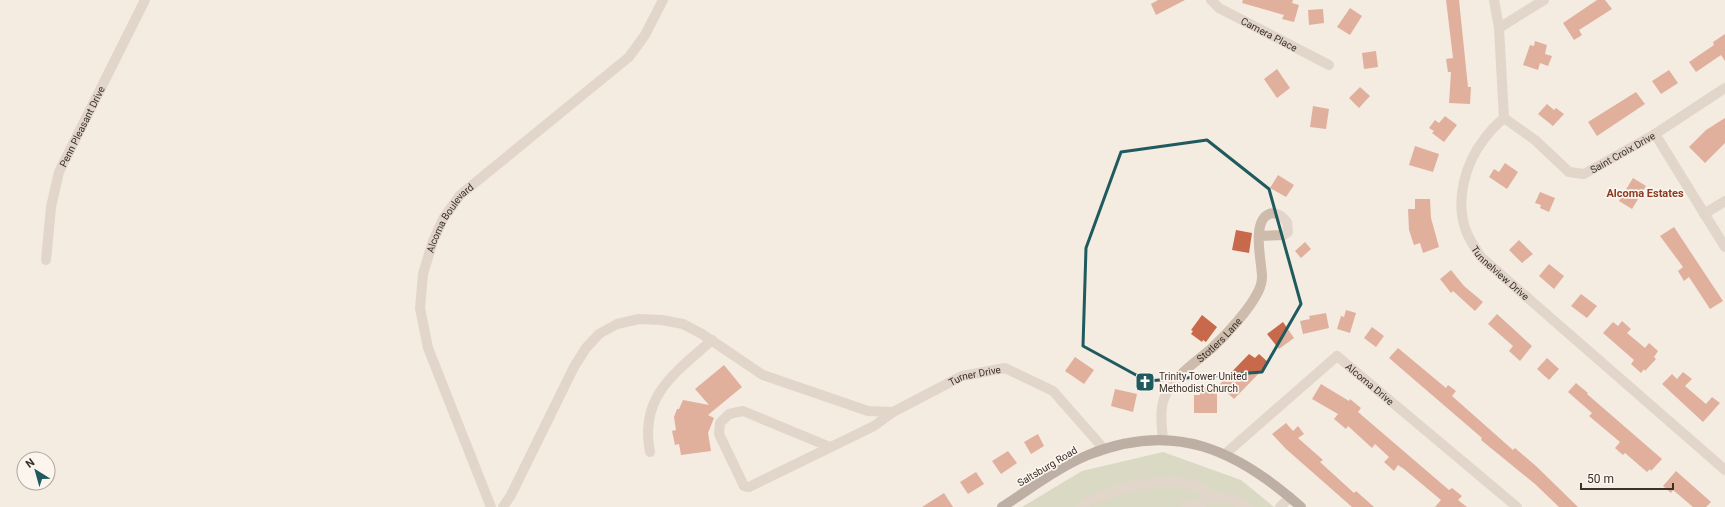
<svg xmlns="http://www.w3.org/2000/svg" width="1725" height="507" viewBox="0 0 1725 507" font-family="Roboto,sans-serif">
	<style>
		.green { fill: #b8c4a0 }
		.building { fill: #c8694b }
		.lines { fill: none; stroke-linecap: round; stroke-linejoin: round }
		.minor { stroke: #cdbbac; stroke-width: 10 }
		.major { stroke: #7d675c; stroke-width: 10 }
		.marked { fill: none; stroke: #1f5a5e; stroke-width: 3; stroke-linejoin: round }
		.labels { text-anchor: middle; stroke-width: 3.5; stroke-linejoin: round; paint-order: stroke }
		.street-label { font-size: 10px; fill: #3b302b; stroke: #fbf5ee }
		.poi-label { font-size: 10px; fill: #3b302b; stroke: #fbf5ee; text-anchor: start }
		.neighbourhood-label { font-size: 11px; font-weight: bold; fill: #8c3b22; stroke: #fbf5ee }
	</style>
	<rect width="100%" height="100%" fill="#f4ebe1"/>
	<path class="green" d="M1163,452L1241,480L1274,507H1022L1082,471Z"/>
	<path class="building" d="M1158,0H1185L1156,15L1151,4Z
		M1243,0H1293L1292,3L1299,5L1294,22L1282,19L1284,15L1242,3Z
		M1446,0H1459L1468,87H1471L1470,104L1449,103L1451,72H1448L1446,59L1453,58Z
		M1597,0H1605L1612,9L1579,30L1582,35L1574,40L1563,23Z
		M1350,8L1362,16L1350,35L1337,27Z
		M1323,9L1324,23L1309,25L1308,10Z
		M1725,34V61L1721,55L1696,72L1689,62L1714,45L1713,42Z
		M1535,41L1547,45L1545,54L1552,56L1548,66L1540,63L1538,70L1523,65L1530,45L1534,46Z
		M1376,51L1378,67L1364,69L1362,53Z
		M1277,69L1290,88L1277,98L1264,79Z
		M1669,70L1678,83L1661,94L1652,81Z
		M1360,87L1370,96L1359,108L1349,98Z
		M1636,92L1645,104L1597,136L1588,122Z
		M1547,104L1554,110L1556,108L1564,114L1553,126L1538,114Z
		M1313,106L1329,109L1326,129L1310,127Z
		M1445,116L1457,125L1444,142L1432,133L1434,131L1429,128L1435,120L1439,123Z
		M1725,118V143L1705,163L1689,147L1706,130Z
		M1415,146L1439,154L1433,172L1409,165Z
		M1505,163L1518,172L1507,189L1489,177L1494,169L1499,172Z
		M1278,175L1294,185L1286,197L1270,188Z
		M1633,178L1646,186L1632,209L1619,201Z
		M1540,192L1555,198L1549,212L1540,208L1541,205L1535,203Z
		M1415,199H1430L1431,218L1439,247L1423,253L1420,243L1414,245L1409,230L1408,209H1415Z
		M1674,227L1723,301L1710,309L1689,277L1684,281L1678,271L1683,267L1660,236Z
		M1236,230L1252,233L1249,253L1232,250Z
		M1519,240L1533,254L1522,263L1509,250Z
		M1305,242L1311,249L1301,258L1295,251Z
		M1549,264L1564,276L1554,289L1539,276Z
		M1451,270L1464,286L1483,302L1475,311L1453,291L1451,293L1440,279Z
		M1581,294L1597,306L1587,318L1571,306Z
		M1346,310L1356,313L1350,333L1337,329L1341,316L1344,317Z
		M1326,313L1329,328L1303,334L1300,321L1310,319L1309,316Z
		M1497,314L1532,346L1520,361L1509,351L1513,346L1488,324Z
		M1202,315L1217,327L1206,342L1203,340L1202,342L1191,334L1193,331L1191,330Z
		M1622,321L1631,329L1627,333L1645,348L1649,343L1658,351L1654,357L1656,359L1645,371L1644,369L1641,373L1631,364L1634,360L1603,333L1613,322L1618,326Z
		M1283,322L1294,338L1279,349L1267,334Z
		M1372,327L1384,336L1376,347L1364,338Z
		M1398,348L1446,388L1448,385L1456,391L1452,396L1513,450L1515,448L1536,466L1578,507H1559L1535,484L1481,440L1482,438L1389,358Z
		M1249,354L1255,358L1259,354L1269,363L1234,399L1219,385Z
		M1075,357L1094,370L1084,384L1065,371Z
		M1547,358L1559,369L1549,380L1537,369Z
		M724,365L742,387L708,415L714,418L708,433L711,451L681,455L679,444L675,445L672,431L676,430L674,417L677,409H679L683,400L709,405L695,389Z
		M1683,372L1692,379L1685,386L1706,404L1712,397L1720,403L1703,422L1662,384L1672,374L1677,379Z
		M1576,383L1588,393L1587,394L1662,459L1651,471L1650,469L1647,472L1625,453L1623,455L1615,448L1620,442L1589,416L1592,413L1568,392Z
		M1321,384L1349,401L1350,399L1361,408L1358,412L1449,490L1452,488L1462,496L1458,500L1467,507H1435L1441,500L1404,469L1398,465L1394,471L1384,462L1389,457L1375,444L1372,448L1348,426L1346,429L1334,419L1338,414L1312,399Z
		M1200,386L1217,387V413H1194V395H1200Z
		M1115,389L1137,394L1133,412L1111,406Z
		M1286,423L1293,431L1298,426L1304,434L1298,438L1323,460L1320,462L1354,493L1356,491L1374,507H1352L1286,449L1272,434Z
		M1038,434L1044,446L1031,454L1024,442Z
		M1008,451L1017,463L1001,474L992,461Z
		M1676,471L1711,502L1706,507H1693L1673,490L1671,493L1663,486Z
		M976,472L984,484L968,494L960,482Z
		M944,493L953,507H922Z"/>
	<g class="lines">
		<g class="minor">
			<path id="s1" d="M1211,0L1219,8L1329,65"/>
			<path id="s2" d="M1494,0L1499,28L1504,118C1497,124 1490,131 1485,138C1465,163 1454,202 1467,233C1470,241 1476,249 1481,257L1725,470"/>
			<path d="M1499,28L1544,0"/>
			<path id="s3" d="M1504,118L1535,140L1569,172L1584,174L1655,134L1725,88"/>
			<path d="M1655,134L1725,247"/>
			<path d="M1704,214L1725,201"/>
			<path id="s4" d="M46,260L51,207L59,172L145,0"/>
			<path id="s5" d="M1163,440C1162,426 1159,410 1165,396C1174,376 1196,362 1212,348C1227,334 1249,310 1258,292C1260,288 1262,281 1262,277C1262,262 1251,222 1269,214C1277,211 1283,217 1287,222L1288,232L1284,235L1259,236"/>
			<path id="s6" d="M830,447L743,411L729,414L720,423L719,434L744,486L749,487L874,426L893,412L962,376L1005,368L1053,391L1104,449"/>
			<path d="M650,452C639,396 675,373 712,340"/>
			<path id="s7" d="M1225,454L1337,356L1517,507"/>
			<path d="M1211,496L1233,500L1248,507"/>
			<path id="s8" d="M491,507L428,348L420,308L423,274L433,241L443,219L460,195L629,57L645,35L663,0"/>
			<path d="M503,507L511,495L574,367L586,348L599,334L617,324L639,319L662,320L683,324L702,334L763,375L868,411L893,412"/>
			<path d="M1080,507C1109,488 1169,473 1202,488C1205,490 1209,494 1211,496L1201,504L1186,507"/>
			<path d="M1280,507L1290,497"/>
		</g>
		<path class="major" d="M1002,507C1030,489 1057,468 1088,455C1174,420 1237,450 1301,507"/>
	</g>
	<path d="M0 0H1725V507H0ZM1207,140L1269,189L1301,304L1262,372L1147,381L1083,346L1086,248L1121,152Z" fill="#f4ebe1" fill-opacity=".55" fill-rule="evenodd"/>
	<path class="marked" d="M1207,140L1269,189L1301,304L1262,372L1147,381L1083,346L1086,248L1121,152Z"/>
	<defs>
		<symbol id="church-square" viewBox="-11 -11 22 22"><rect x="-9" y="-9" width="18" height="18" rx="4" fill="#1f5a5e" stroke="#fbf5ee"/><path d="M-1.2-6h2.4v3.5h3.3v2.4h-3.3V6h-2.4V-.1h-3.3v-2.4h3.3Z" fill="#fff"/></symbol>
	</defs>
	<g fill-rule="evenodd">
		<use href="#church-square" x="1134" y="371" width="22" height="22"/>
	</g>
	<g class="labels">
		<g class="street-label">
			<text dy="4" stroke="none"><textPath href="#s1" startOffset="68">Camera Place</textPath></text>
			<text dy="4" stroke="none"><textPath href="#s4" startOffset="140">Penn Pleasant Drive</textPath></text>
			<text dy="4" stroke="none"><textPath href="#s3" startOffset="144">Saint Croix Drive</textPath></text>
			<text dy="4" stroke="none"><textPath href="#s8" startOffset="309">Alcoma Boulevard</textPath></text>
			<text dy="4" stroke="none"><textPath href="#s2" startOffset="300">Tunnelview Drive</textPath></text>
			<text dy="4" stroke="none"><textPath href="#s5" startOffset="123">Stotlers Lane</textPath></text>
			<text dy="4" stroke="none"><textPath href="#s6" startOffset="448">Turner Drive</textPath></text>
			<text dy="4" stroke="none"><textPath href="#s7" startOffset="192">Alcoma Drive</textPath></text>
			<text transform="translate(1047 466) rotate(-31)" y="4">Saltsburg Road</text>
		</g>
		<g class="poi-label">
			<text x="1159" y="380">Trinity Tower United<tspan x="1159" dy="12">Methodist Church</tspan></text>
		</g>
		<g class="neighbourhood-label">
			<text x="1645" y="197">Alcoma Estates</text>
		</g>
	</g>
	<g transform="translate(36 471) rotate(323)"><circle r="19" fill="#fbf5ee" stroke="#aea6a0"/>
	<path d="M0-3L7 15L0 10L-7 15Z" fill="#1f5a5e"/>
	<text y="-6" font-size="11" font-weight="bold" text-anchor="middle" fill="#3b302b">N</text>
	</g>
	<path d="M1581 483v6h92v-6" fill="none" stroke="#3b302b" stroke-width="2"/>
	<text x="1587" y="483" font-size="12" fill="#3b302b" stroke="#fbf5ee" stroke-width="3" paint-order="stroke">50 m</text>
</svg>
